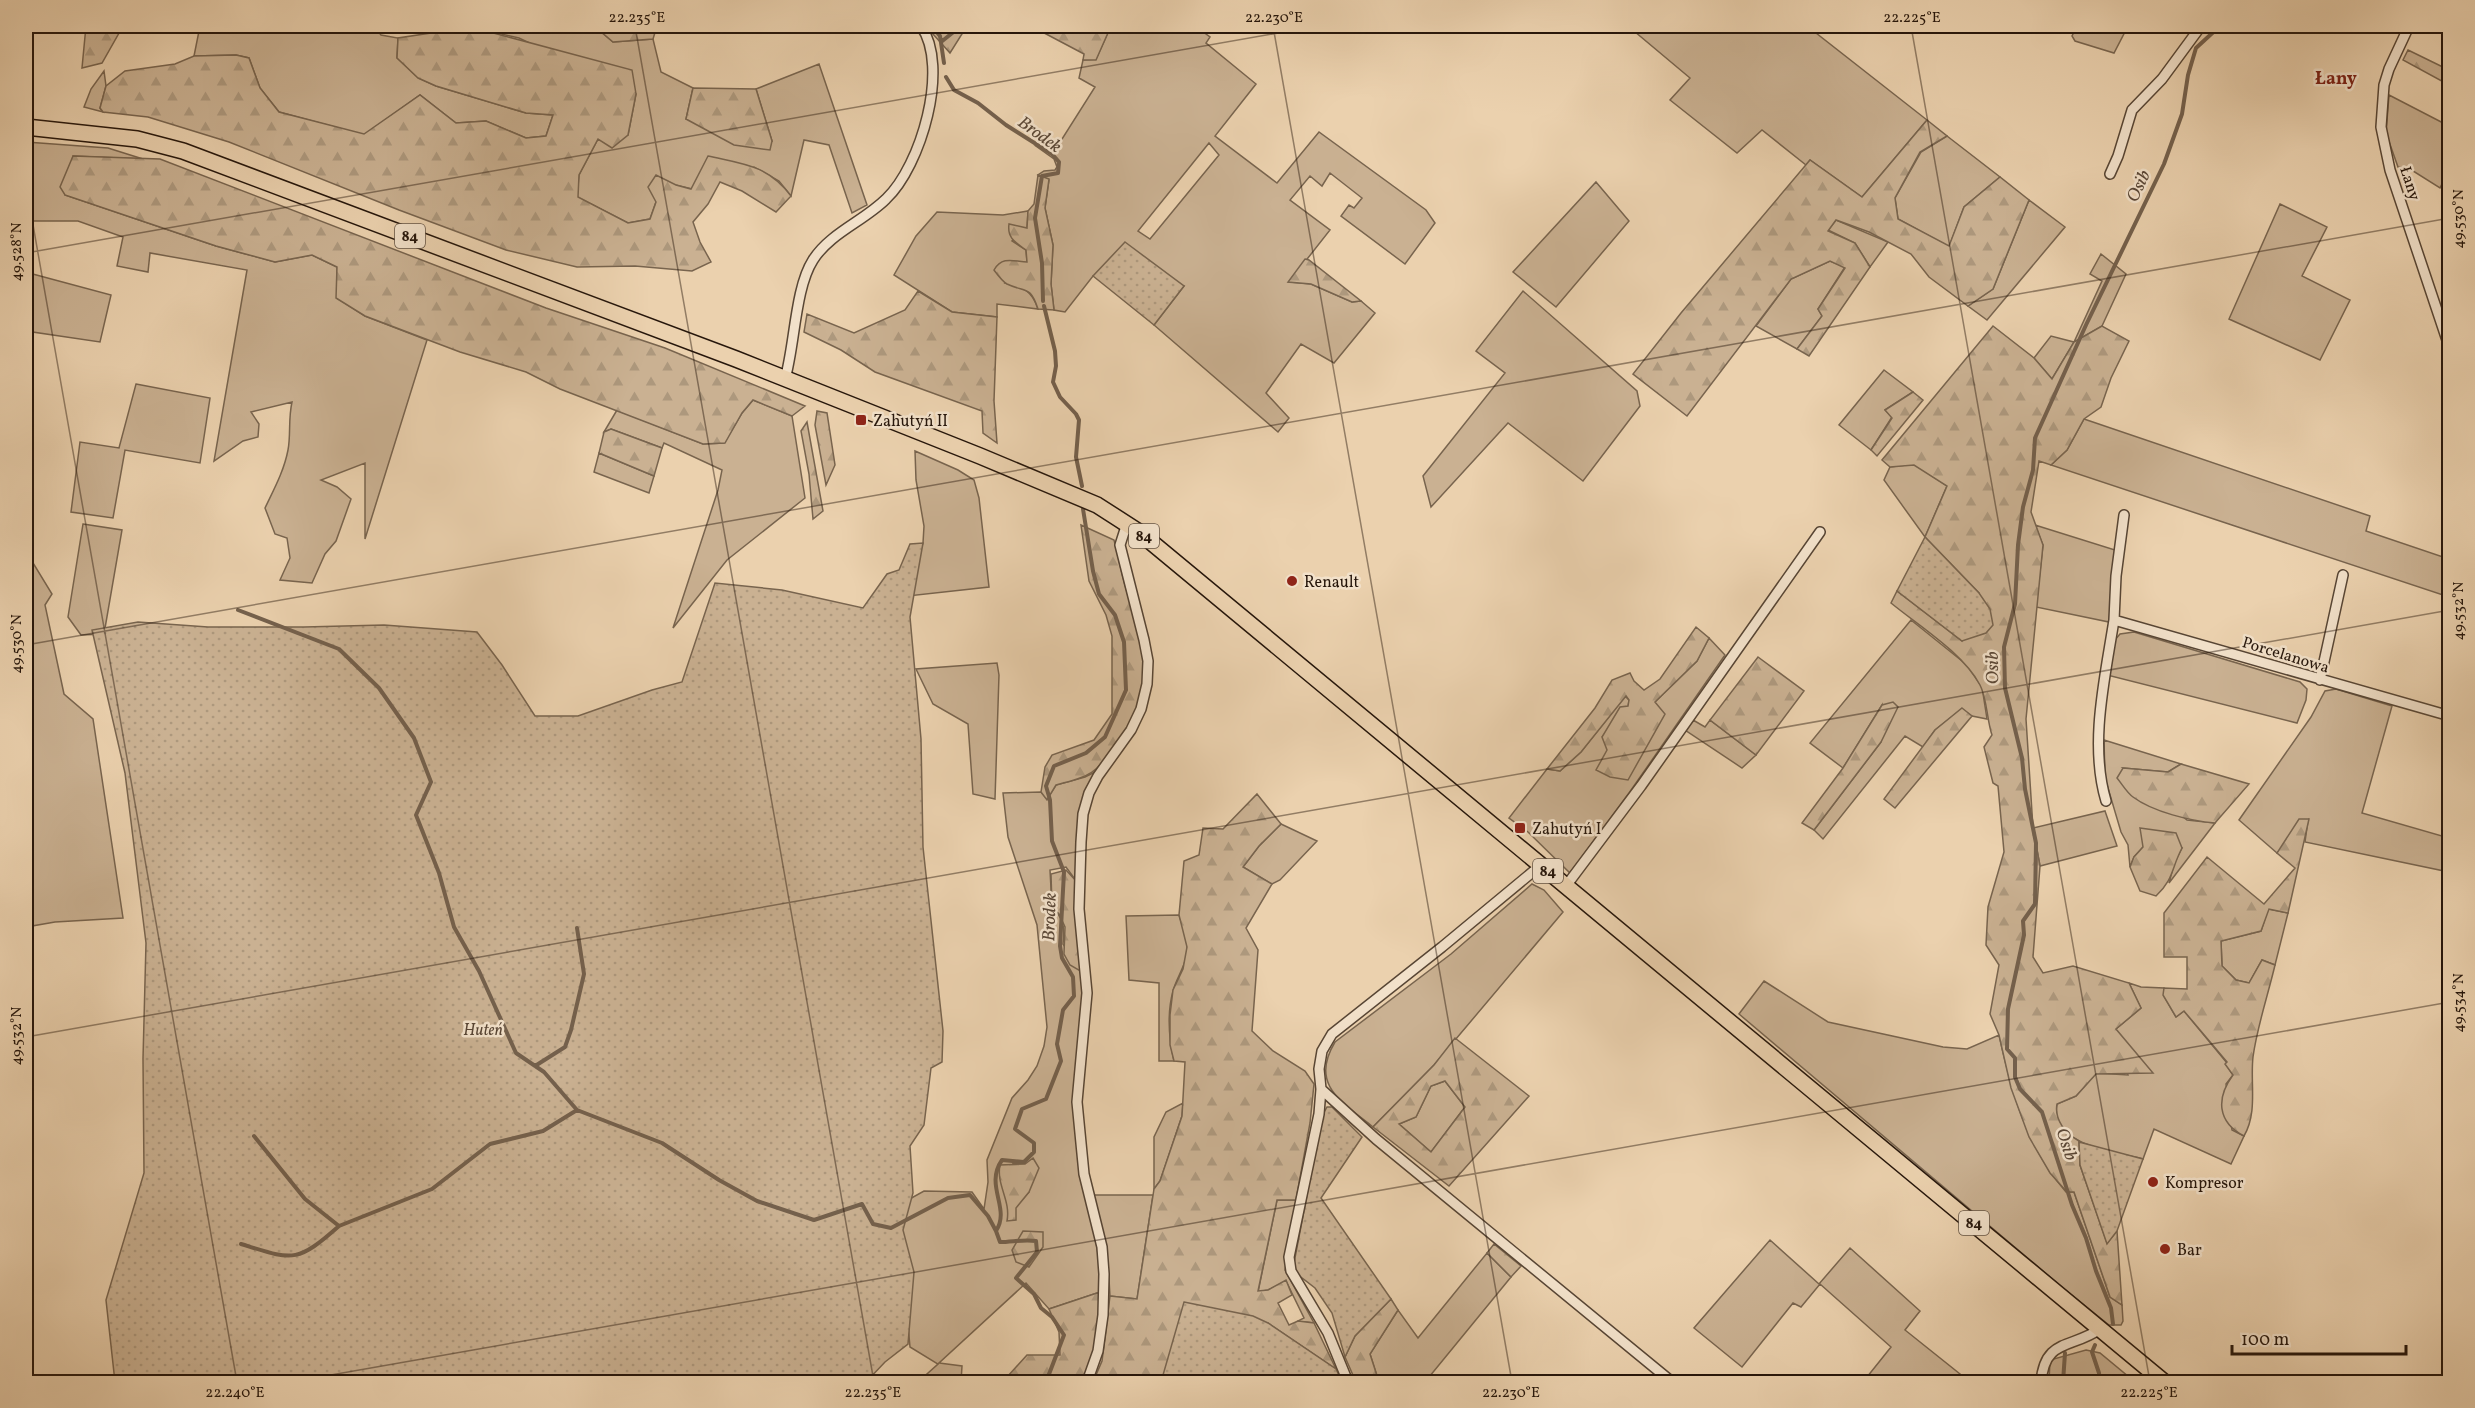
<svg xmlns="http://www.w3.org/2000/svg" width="2475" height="1408" viewBox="0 0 2475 1408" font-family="Vollkorn,serif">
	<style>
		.grass { fill: #cab192; stroke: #78644e; stroke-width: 1.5; fill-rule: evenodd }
		.forest { fill: url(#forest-firs); stroke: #78644e; stroke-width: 1.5; fill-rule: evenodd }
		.park { fill: url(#park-dots); stroke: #78644e; stroke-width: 1.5 }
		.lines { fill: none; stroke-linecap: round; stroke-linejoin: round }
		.stream { stroke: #74604c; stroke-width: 4 }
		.street-casing { stroke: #574534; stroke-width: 12 }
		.primary-casing { stroke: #26160b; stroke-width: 18 }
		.street { stroke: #f2e1ca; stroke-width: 9 }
		.primary { stroke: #ebd1ae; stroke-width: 15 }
		.ticks { fill: none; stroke: #26160b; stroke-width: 1.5; stroke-opacity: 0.45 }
		.poi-dot { fill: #8f2418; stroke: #f2e1ca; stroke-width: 2 }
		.labels { text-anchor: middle; stroke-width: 5; stroke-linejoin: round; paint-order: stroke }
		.shield { fill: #f2e1ca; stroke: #635344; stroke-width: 1.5 }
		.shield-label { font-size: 15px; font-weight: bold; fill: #26160b }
		.street-label { font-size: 16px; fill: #26160b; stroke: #f2e1ca }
		.poi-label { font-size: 16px; fill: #26160b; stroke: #f2e1ca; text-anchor: start }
		.park-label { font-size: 16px; font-style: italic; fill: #574434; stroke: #f2e1ca }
		.neighbourhood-label { font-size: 18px; font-weight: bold; fill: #7a1f14; stroke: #f2e1ca }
		.water-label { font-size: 18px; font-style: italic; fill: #5a4736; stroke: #f2e1ca }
		.neatline { fill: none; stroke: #26160b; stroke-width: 2 }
		.ticks-label { font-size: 15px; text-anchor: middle; fill: #26160b }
	</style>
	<defs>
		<pattern id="forest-firs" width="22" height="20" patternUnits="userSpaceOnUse" patternTransform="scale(1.5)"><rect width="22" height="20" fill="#cab192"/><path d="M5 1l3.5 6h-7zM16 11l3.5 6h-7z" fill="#ad987d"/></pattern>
		<pattern id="park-dots" width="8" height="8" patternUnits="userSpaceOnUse" patternTransform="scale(1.5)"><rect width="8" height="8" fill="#cab192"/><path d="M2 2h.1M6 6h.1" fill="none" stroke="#ad987d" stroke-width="1.8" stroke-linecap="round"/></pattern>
	</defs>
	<rect width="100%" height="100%" fill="#ebd1ae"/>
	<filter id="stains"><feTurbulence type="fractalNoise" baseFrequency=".00333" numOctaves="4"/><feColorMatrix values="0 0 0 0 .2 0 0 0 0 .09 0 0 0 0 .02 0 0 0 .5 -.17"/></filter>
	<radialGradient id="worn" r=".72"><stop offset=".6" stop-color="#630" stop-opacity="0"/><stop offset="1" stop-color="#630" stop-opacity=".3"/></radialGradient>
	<path class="grass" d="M200,26H374L381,35L398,38L397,58L419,78L436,86L526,113L553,115L546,136L526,138L486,121L456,123L420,95L364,135L279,112L260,88L249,58L236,55L194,56Z
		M479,26H577L600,31L613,42L653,39L661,72L693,88L686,119L772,141L756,89L819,64L867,205L852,213L829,145L804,140L791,196L779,181L754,167L692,189L676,185L656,202L650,219L628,223L577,197L579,175L598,139L628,135L636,94L519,38L471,27Z
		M1111,26H1195L1210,37L1206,43L1256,84L1215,136L1277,183L1319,132L1426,210L1435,223L1405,264L1341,216L1349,205L1354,208L1362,198L1330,173L1322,186L1310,176L1290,200L1330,230L1289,282L1311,284L1352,302L1361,301L1375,313L1334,363L1301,344L1266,393L1289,418L1278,432L1154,325L1184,286L1093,276L1065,312L1054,310L1051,284L1053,245L1045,208L1049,180L1038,175L1044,171L1055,170L1057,167L1054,159L1036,146L1057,147L1095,87L1079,78L1083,60L1096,59ZM1209,143L1219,155L1150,239L1138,231Z
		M1628,26H1807L1927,120L1862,197L1810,160L1806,165L1762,130L1737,153L1670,100L1690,78Z
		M2077,26H2128L2114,53L2075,41L2072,36Z
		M104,71L106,86L100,108L103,112L84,107L91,89Z
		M2389,95L2449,126V169L2440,188L2410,169L2398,167L2386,133Z
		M1947,136L2000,177L1964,207L1949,247L1898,219L1895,198L1921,152Z
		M26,142L108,148L143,159L73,156L65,195L216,246L275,262L312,255L337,267V298L365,316L427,340L365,539V463L321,480L337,487L351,499L336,541L325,554L312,583L280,580L290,558L287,538L275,534L265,508C274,489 284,471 288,450C291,434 288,420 292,402L251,412L259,424L258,437L243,441L214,461L247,270L150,253L148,272L117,266L123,237L78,221H26Z
		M1596,182L1629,221L1556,307L1513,272Z
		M2029,200L2065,227L1987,320L1968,306L1993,289Z
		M2280,204L2327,227L2302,276L2350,300L2320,360L2229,319Z
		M1028,211L1027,228L1012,241L1026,250L1027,262L1005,283C1024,288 1032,290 1038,309L997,304V317L952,312L894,275L916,236L937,212L1003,215Z
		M1836,220L1888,242L1870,267L1855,243L1828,230Z
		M2101,254L2126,274L2102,326L2074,342L2052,379L2034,358L2051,336L2074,342L2102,281L2090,274Z
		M1830,261L1845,267L1818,309L1822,316L1797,349L1756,326L1791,279Z
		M29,273L111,295L100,342L26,331V288Z
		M1523,291L1637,391L1640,406L1583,481L1508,423L1431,507L1423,476L1505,373L1476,351Z
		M1884,370L1913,392L1885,410L1892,417L1871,450L1839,425Z
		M136,384L210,398L200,463L125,450L113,518L71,512L80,442L119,448Z
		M753,400L792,416L805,498L727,560L673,628L718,490L722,470L664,443L662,448L611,429L604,432L617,410L703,444L724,443L742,413Z
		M2084,419L2370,516L2366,531L2449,559V597L2051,465L2067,450Z
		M915,451L958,470L974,480L979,498L989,587L908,596L911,579L923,543L924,526L916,480Z
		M599,453L654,476L649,493L594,472Z
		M1914,464L1947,486L1925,537L1884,480L1890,467Z
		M83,524L122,530L104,634L81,635L68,617Z
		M2035,525L2115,550L2109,622L2036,607L2043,545Z
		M26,553H27L52,594L45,605L64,694L93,719L123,918L55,922L26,927Z
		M1911,620L1967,665L1982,687L1987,719L1972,716L1962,709L1935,730L1923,747L1905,736L1823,839L1814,830L1881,742L1882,705L1843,768L1810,743Z
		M2134,632L2300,682L2307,689L2306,700L2297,723L2107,675L2114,641L2120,634Z
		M1709,638L1725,655L1629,793L1570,873L1528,832L1509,818L1547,769L1560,771L1581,752L1625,696L1629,700L1628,707L1602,737L1655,702L1697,661Z
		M997,663L999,675L995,799L973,794L968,724L933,704L916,669Z
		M2336,689L2392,706L2362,813L2449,838V872L2305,842L2308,820L2277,853L2239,820L2311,717L2325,691Z
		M1693,720L1705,727L1710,720L1756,755L1742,768L1685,730Z
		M2104,740L2181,764L2168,772L2123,768L2187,820L2215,823L2169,883L2174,864L2182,848L2143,847L2134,857L2130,867L2128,845L2121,832L2105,778Z
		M1095,772L1085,794L1077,882L1066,867L1050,870L1052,907C1064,919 1065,928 1063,944L1082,972L1085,987L1083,1024L1075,1073V1099L1100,1268V1292L1049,1309L1026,1283L939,1363L962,1366L961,1382H918L938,1364L910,1347L897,1206L924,1191L972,1192L984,1209L988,1182L987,1160L1012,1098L1028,1080L1037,1066L1044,1046L1047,1027L1037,925L1008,837L1003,793L1041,792L1047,799L1056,785L1085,777ZM1013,1163L1025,1164L1029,1192L1009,1214L1007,1198Z
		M2105,811L2117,846L2040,866L2033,828Z
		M1281,824L1317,841L1280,880L1272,884L1243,867L1259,846Z
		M1532,884L1544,890L1563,912L1434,1065L1373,1127C1342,1102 1309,1085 1335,1042L1451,954Z
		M2268,909L2288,913L2275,965L2262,960L2249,983L2236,980L2222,966L2221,941L2261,931Z
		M1179,915C1182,925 1187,936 1187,947C1188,963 1177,976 1173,991C1167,1013 1169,1039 1174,1061H1159V983L1129,980L1126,916Z
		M1764,981L1828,1022L1943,1047L1967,1049L1999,1035C2012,1094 2026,1145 2066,1192H2074L2110,1297L2122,1305L2123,1321L2121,1325H2109L2063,1288L1739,1014Z
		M2129,983L2141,987L2164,988V996L2176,1017L2184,1011L2227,1063L2226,1064L2233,1075L2226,1084L2232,1130L2244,1136L2231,1164L2154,1129L2143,1159C2116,1152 2049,1145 2057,1104L2076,1096L2096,1073L2128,1075L2116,1029L2141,1008Z
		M1445,1081L1465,1107L1431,1152L1399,1124L1416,1117L1431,1086Z
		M1183,1103L1182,1116L1160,1181L1154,1189V1137L1166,1112Z
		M1092,1195H1153L1137,1299L1110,1296L1108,1263Z
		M1277,1200H1296L1285,1270L1314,1323L1298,1321L1304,1318L1286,1281L1268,1290L1258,1292Z
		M1770,1240L1819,1284L1850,1248L1920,1311L1905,1330L1970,1382H1863L1891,1347L1820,1284L1801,1307L1793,1303L1742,1367L1694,1328Z
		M1487,1253L1511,1277L1425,1382H1379L1370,1354L1398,1310L1418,1338Z
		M2086,1350L2100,1353L2135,1382H2049L2050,1360Z"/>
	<path class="forest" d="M86,26H123L102,63L82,68Z
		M577,26H657L653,39L613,42L600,31Z
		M932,26H967L950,53L932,33Z
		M1031,26H1111L1096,60H1083L1084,54Z
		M471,27L632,70L636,94L628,135L612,148L598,139L579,175L578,197L628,223L650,219L656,202L648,187L656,175L676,185L691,189L708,156C743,164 768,165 791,196L776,212L742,191L720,182L708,204L693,222L700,242L711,262L692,271L635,266L577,267L506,250L399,210L229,142L148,117L103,112L100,108L106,86L125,71L175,64L194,56L236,55L249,58L260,88L279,112L364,134L420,95L456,123L486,121L526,138L546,136L553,115L526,113L436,86L418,78L397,58L398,38Z
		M2408,50L2449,70V85L2403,60Z
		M693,88L756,89L772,141L770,150L734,145L686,119Z
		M1927,120L1947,136L1920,152L1895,198L1898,219L1949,246L1964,207L2000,177L2029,200L1993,289L1968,306L1929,277L1911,254L1869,232L1836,220L1828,231L1855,243L1870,267L1809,356L1797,349L1822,316L1818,309L1845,268L1830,261L1791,279L1687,416L1633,374L1681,313L1810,160L1862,197Z
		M73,156L160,159L546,308L665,348L805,406L792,416L753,400L742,413L725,443L703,444L560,389L526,372L460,352L365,316L336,298L337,267L312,255L275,262L216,246L65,195L60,187Z
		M1038,175L1049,179L1045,208L1053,245L1051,284L1054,310L1038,309C1030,285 1026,293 1007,284C1002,281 997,274 994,270C1002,256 1013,261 1027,262L1026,250C1015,242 1007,238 1009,224L1027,228L1028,211L1034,204Z
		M1305,259L1309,260L1361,301L1352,302L1311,284L1288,282Z
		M918,291L952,312L997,317L994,401L997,443L983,433L982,411L875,372L841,350L804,332L807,314L854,333L905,310Z
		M1993,326L2034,358L2052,379L2074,342L2102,326L2129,341L2111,378L2101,407L2084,419L2067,450L2051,465L2039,461L2031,512L2043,545L2026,719L2033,828L2040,866L2033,957L2043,973L2073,966L2129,983L2141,1008L2116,1029L2153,1073L2096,1074L2076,1096L2057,1104C2054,1120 2066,1134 2079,1141L2080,1165L2107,1243L2117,1231L2122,1305L2110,1297L2074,1192H2067L2050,1173L2029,1137L2011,1088L1999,1035L1990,1014L1999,965L1986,945L1988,907L2004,852L1998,786L1993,783L1984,747L1992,735C1987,721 1987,698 1980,685C1963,653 1919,626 1891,603L1897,591L1962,641L1979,593L1925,537L1947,486L1914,465L1890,467L1882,460Z
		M1913,392L1923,400L1877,456L1871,450L1892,418L1885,410Z
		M817,411L827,413L835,465L826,485L815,425Z
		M807,422L823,511L813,519L809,474L801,431Z
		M611,429L662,448L654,476L599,453L604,432Z
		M1081,525L1114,540C1118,555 1121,571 1125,585C1142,646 1160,686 1118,743C1094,774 1094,775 1056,785L1047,800L1041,792L1045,767L1052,755L1094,740L1112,714V636L1106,615L1089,581Z
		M1696,627L1709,638L1697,661L1655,702L1665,714L1628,780L1610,777L1596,770L1607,750L1602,737L1620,707L1628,706L1629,700L1626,696L1581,752L1560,771L1547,769L1595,708L1612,680L1630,673L1634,681L1644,690L1660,679Z
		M1758,657L1804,691L1756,755L1710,720Z
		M1893,702L1898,707L1881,742L1814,830L1802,823L1843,768L1882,705Z
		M1962,708L1972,716L1895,808L1884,799L1935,730Z
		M2181,764L2249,784L2215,823C2191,821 2153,812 2133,797C2127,793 2122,784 2117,778L2123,768L2168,772Z
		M1257,794L1281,824L1259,846L1243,867L1272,884L1246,928L1258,950L1252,1031L1273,1051L1305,1071L1314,1084L1310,1123L1296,1200H1277L1258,1291L1268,1290L1286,1280L1292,1295L1278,1303L1289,1325L1298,1321L1314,1323L1336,1369L1268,1323L1233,1382H1093L1102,1361L1110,1296L1137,1299L1154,1189L1160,1181L1182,1116L1185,1062L1174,1061L1170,1045V1015L1173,990L1183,969L1187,947L1179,915L1184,861L1199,855L1203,828L1223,829Z
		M2299,819H2309L2288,913L2269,909L2261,931L2221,941L2222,966L2236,980L2249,983L2262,960L2275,965C2268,995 2257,1027 2253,1057C2250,1083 2258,1112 2244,1136C2217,1122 2216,1098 2233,1075L2225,1064L2227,1062L2184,1011L2176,1017L2163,995L2164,988L2187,989V957H2164V913L2207,857L2264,904L2295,868L2277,853Z
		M2140,828L2176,833L2182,848C2171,869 2174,879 2156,896L2140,891L2130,867L2134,857L2143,847Z
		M1066,870L1077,882L1082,972L1070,965L1064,954L1065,927L1059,914L1052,907L1051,874Z
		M1455,1038L1529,1096L1449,1186L1373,1127L1434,1065ZM1445,1081L1465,1107L1431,1152L1399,1124L1416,1117L1431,1086Z
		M1033,1158L1039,1168L1029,1192L1016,1208V1220L1007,1221C1011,1200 996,1185 1000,1165L1025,1164Z
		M1023,1231L1043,1232V1247L1029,1267L1016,1262L1012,1250Z
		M1494,1244L1521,1266L1511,1277L1487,1253Z
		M1100,1292L1097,1339L1083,1382H998L1007,1377L1027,1355H1060L1059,1332L1049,1309Z
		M1391,1299L1398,1310L1370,1354L1379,1382H1356L1345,1357L1355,1336Z"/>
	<path class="park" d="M1125,242L1184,286L1154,325L1093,276Z
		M1925,537L1979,593L1990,609L1993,625L1986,633L1962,641L1897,591Z
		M923,543L910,617L921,739L923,847L943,1031L942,1062L931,1068L924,1125L910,1146L913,1193L903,1230L914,1272L908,1344L885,1362L866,1382H115L106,1300L144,1173L143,1059L146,943L125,773L92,630L138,622L208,627H304L384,625L477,632L502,665L535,716H578L652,690L682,682L715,583L782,590L863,608L887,574L899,570L910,544Z
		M1327,1107H1332L1362,1137L1321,1198L1391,1299L1355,1336L1345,1357L1332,1313L1315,1288L1297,1274L1294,1263L1322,1116Z
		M2079,1142L2143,1159L2117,1231L2107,1244L2080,1165Z
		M1184,1302L1253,1316L1268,1323L1336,1369L1342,1382H1161Z"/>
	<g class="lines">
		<path class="stream" d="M932,26L940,36L944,63
			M941,42L961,26
			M946,77L954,90L978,103L1006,125L1052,154L1059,162L1058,173L1042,176L1035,218L1042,263L1043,301
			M1044,306L1055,351L1056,366L1053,382L1060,397L1076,414L1079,420L1076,457L1082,486
			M238,610L339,649L379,688L414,738L431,782L416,815L439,873L454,927L479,971L516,1053L544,1072L577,1110L662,1143L719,1180L757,1201L814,1220L862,1204L873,1224L891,1228L948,1198L970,1195L988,1216L996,1231
			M535,1066L565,1047L571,1030L584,974L577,928
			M254,1136L305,1199L339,1226L432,1189L490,1144L543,1131L577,1110
			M241,1244C293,1260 296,1264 339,1226
			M2113,1324L2111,1308L2096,1271L2086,1238L2072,1205L2042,1112L2020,1089L2015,1077V1058L2007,1049L2008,1009L2024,935L2023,921L2035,904L2036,843L2025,789L2022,758L2005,688L2004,647L2015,604L2018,545L2023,507L2033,470L2035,438L2086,325L2164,164L2182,114L2188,75L2196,48L2220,26
			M2095,1345L2092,1352L2099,1373L2100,1382
			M1046,1382L1064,1335L1052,1317L1041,1308L1034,1294L1016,1278L1037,1252L1036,1241C1024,1239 1012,1242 1000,1242L996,1231C1011,1208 984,1186 1002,1160L1024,1162L1034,1152V1143L1015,1129L1022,1109L1046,1099L1061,1061L1057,1044L1063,1010L1074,996L1073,977L1062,958L1060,946L1064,872L1052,841L1050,800L1046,786L1054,766L1086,753L1105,737L1126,690L1124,642L1115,615L1099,594L1093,571L1083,509
			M2063,1382L2065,1353"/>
		<defs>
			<path id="street" d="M2409,26L2389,69L2384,85L2381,127L2390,170L2450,349
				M2110,174L2118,156L2132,110L2162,79L2201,26
				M785,379C795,344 795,288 813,260C830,233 864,221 886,199C921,166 950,67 921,26
				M2114,620L2116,576L2124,515
				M2320,680L2343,575
				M2106,801C2089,744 2105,678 2114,620L2450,716
				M1566,886L1641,786L1820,532
				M1321,1089L1376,1139L1672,1382
				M1087,1382L1098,1351L1103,1315L1104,1274L1102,1247L1084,1174L1077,1102L1087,993L1079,909L1081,842L1083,814L1089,793L1098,776L1131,730L1141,709L1147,684L1148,661L1144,640L1120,545L1127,523
				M1348,1382L1328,1333L1291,1271L1289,1257L1319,1114L1321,1089L1319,1069L1322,1051L1332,1034L1442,947L1541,865
				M2041,1382C2045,1338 2071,1349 2100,1329
				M2447,1382L2450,1370"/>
			<path id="primary" d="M26,127L137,139L183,151L736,359L980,456L1097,505L1139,532L2164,1382"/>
		</defs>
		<use href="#street" class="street-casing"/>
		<use href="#primary" class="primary-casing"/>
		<use href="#street" class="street"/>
		<use href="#primary" class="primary"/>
	</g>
	<path class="ticks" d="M635,26L874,1382M1273,26L1512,1382M1911,26L2150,1382M26,185L237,1382M26,253L1318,26M26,645L2450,218M26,1037L2450,610M291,1382L2450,1002"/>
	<g class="poi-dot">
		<rect x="855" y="414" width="12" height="12" rx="3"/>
		<circle cx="1292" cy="581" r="6"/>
		<rect x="1514" y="822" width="12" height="12" rx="3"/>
		<circle cx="2153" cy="1182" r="6"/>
		<circle cx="2165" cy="1249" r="6"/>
	</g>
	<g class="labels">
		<g class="shield">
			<rect x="395" y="224" width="30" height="24" rx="4.5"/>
			<rect x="1129" y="524" width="30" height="24" rx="4.5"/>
			<rect x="1533" y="859" width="30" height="24" rx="4.5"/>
			<rect x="1959" y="1211" width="30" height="24" rx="4.5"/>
		</g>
		<g class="shield-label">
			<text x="410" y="241">84</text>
			<text x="1144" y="541">84</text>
			<text x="1548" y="876">84</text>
			<text x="1974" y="1228">84</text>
		</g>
		<g class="street-label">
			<text transform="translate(2411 183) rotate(72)" y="6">Łany</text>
			<text transform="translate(2286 654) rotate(17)" y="6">Porcelanowa</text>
		</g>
		<g class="poi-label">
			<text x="873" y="426">Zahutyń II</text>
			<text x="1304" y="587">Renault</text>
			<text x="1532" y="834">Zahutyń I</text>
			<text x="2165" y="1188">Kompresor</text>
			<text x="2177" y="1255">Bar</text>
		</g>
		<g class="park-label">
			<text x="483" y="1035">Huteń</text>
		</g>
		<g class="neighbourhood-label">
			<text x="2336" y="84">Łany</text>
		</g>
		<g class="water-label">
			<text transform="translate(1040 134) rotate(36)" y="6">Brodek</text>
			<text transform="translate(2138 186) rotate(-65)" y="6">Osib</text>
			<text transform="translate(1992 668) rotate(-91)" y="6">Osib</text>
			<text transform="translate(1049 917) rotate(-88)" y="6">Brodek</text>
			<text transform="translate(2067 1144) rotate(72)" y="6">Osib</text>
		</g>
	</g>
	<rect width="2475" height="1408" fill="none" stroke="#ebd1ae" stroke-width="66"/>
	<path d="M2232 1345v9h174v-9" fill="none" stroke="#26160b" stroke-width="3"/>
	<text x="2241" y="1345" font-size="18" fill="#26160b" stroke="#f2e1ca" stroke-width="4.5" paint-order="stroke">100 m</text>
	<rect x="33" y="33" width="2409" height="1342" class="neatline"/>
	<g class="ticks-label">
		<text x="637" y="22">22.235°E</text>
		<text x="1274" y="22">22.230°E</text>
		<text x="1912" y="22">22.225°E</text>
		<text transform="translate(2458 219) rotate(-90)" y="5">49.530°N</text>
		<text transform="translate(16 252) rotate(-90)" y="5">49.528°N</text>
		<text transform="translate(2458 611) rotate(-90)" y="5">49.532°N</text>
		<text transform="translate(16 644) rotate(-90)" y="5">49.530°N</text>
		<text transform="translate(2458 1003) rotate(-90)" y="5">49.534°N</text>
		<text transform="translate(16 1036) rotate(-90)" y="5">49.532°N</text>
		<text x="235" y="1397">22.240°E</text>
		<text x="873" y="1397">22.235°E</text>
		<text x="1511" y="1397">22.230°E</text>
		<text x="2149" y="1397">22.225°E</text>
	</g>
	<rect width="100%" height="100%" filter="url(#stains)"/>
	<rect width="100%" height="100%" fill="url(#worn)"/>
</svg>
